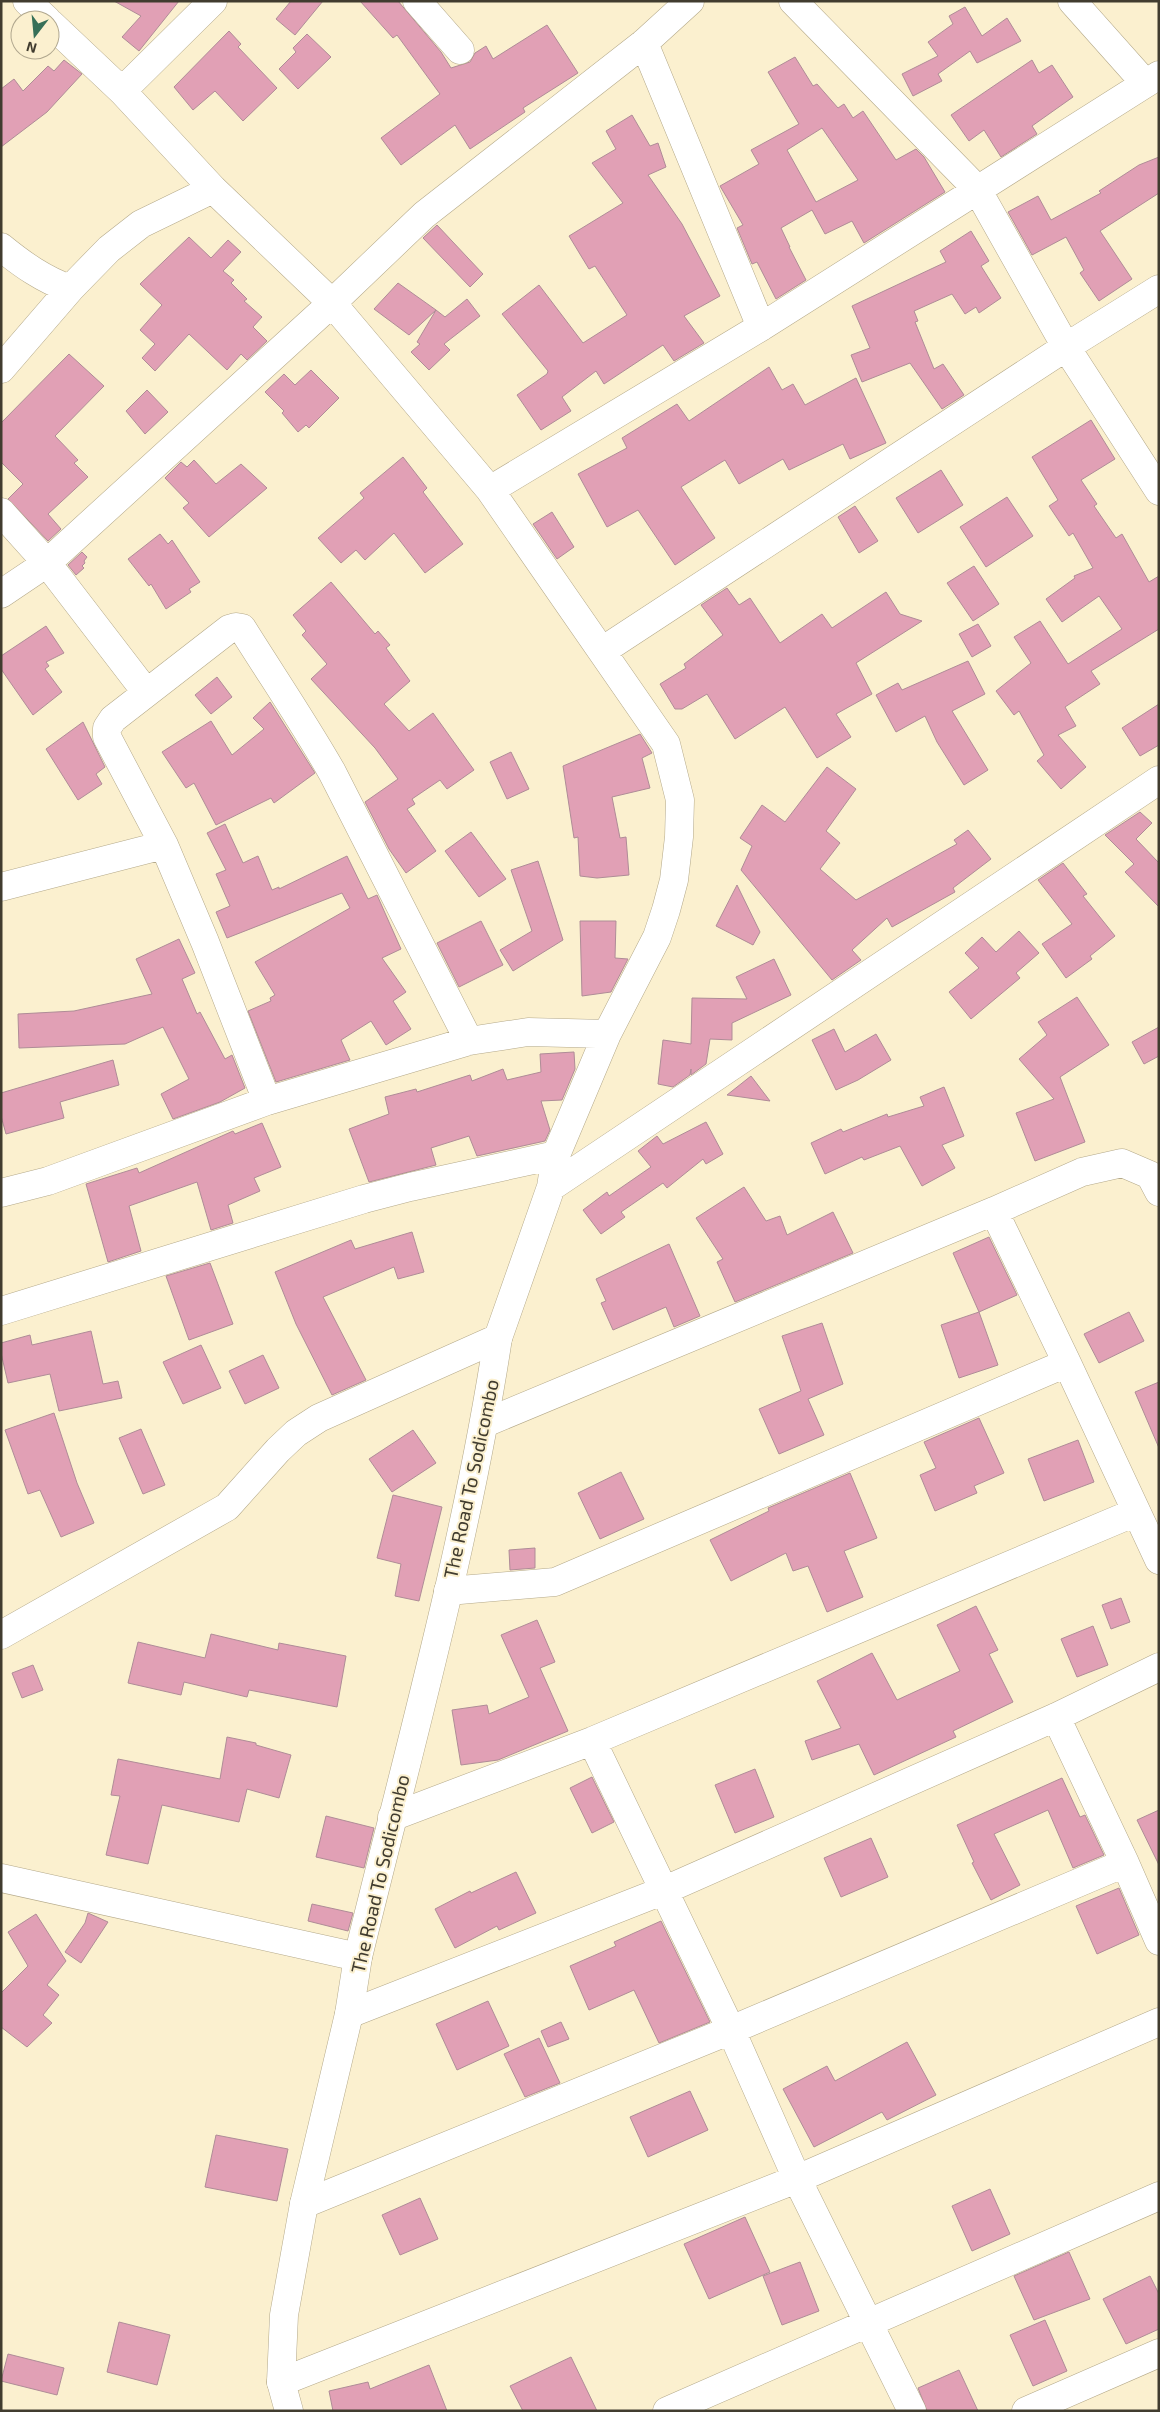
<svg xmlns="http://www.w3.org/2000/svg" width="1160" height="2412" viewBox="0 0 1160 2412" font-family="'Exo 2',sans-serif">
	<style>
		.building { fill: #e1a0b5; stroke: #af8c97; fill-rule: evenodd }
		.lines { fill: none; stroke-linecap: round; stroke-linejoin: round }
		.minor-casing { stroke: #b4a98a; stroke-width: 29 }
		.major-casing { stroke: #b4a98a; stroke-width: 29 }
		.minor { stroke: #fff; stroke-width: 28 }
		.major { stroke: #fff; stroke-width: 28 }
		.labels { text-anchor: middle; stroke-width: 4; stroke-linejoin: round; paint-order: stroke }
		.street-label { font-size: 19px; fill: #413c2f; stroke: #fbf0cf }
	</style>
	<rect width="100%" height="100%" fill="#fbf0cf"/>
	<path class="building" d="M114,1H179L139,51L122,37L141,16Z
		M291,1H323L295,35L276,19Z
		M360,1H398L441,52L451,68L470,62L475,53L486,46L493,59L547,25L578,73L523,108L525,112L470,149L455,125L401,165L381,138L440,94L397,35L393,38Z
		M965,7L982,36L1007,18L1021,41L977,63L970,51L938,74L942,81L913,96L902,74L938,56L928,42L953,24L949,16Z
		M229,31L241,44L238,47L277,88L243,121L215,91L193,110L174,87Z
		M307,34L331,57L298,89L279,69L296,52L293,48Z
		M795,57L813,86L817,84L838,108L844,104L853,118L863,111L896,160L916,149L924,157L945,192L864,243L852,221L825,234L812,210L781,228L790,247H789L806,280L776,299L757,262L752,264L737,228L743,225L720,186L759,164L751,150L799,124L768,72ZM822,128L858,180L816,202L787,150Z
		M64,60L82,74L47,112L1,147V89L14,79L23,91L48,66L54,71Z
		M1032,60L1039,73L1052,65L1073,97L1032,126L1037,134L1001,157L984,130L969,141L951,115Z
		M632,115L650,146L658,143L666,167L648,175L682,224L720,296L684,316L704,343L674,361L663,345L604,384L596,371L562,397L571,411L541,430L517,395L547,374L548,371L502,314L539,285L583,343L627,315L595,266L589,269L569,236L623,203L592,163L616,149L606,131Z
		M1159,157V193L1100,231L1132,279L1099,301L1080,273L1084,270L1066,237L1032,255L1008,212L1038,196L1051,220L1101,193L1099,191L1139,165Z
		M437,225L483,274L470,287L423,238Z
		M971,231L989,261L981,266L1001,298L979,313L976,307L965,314L952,294L914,311L918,321L915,322L934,369L943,364L964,395L942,409L910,363L862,382L851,355L870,348L852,306L946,262L940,251Z
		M189,237L211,258L228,240L241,252L223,271L234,280L231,283L247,299L244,301L262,317L253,327L267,341L247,360L241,354L227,370L189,334L155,371L142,358L155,344L140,330L162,305L140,284Z
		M398,283L436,310L409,335L374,309Z
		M467,299L480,316L444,344L450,350L429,370L411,352L420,344L417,342L436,310L445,317Z
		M69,354L104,386L55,436L78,460L74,463L88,477L48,514L61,529L48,541L8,499L23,484L1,462V423Z
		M769,367L782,390L793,384L805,405L856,378L886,443L850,459L843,444L789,470L783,459L739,484L725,460L681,487L715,538L675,565L638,510L607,527L578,474L627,448L622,438L677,404L689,421Z
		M311,370L339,398L309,428L306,425L298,432L282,413L284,411L265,392L284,374L295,385Z
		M147,390L168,412L145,434L126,411Z
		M1091,420L1115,459L1081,480L1097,504L1094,506L1116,538L1122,534L1149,582L1159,576V629L1091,671L1100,684L1065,707L1076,726L1058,735L1086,767L1061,789L1037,761L1044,755L1019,711L1014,715L996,691L1031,663L1014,637L1040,621L1068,664L1122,629L1099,596L1062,622L1046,599L1075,578L1074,576L1093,568L1073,533L1069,536L1049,506L1058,500L1032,457Z
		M403,457L427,488L423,492L463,544L425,573L394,533L365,560L356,550L341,563L318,538L364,498L360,493Z
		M194,460L216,484L241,464L267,488L209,537L183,508L189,503L165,478L181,462L187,467Z
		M941,470L963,505L918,533L896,498Z
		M1007,497L1033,536L986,567L960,527Z
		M855,506L878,541L859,553L838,517Z
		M552,512L574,547L557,559L533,524Z
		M160,534L168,544L172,540L200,582L189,589L191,592L166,609L151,584L149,586L128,559Z
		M82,552L87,557L84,561L85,563L82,566L84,568L76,575L68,565Z
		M974,566L999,604L973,621L947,583Z
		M331,582L375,634L378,631L390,645L386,648L410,681L384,704L409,731L433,713L474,770L447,789L440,780L412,799L415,804L407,809L436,851L406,873L389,849L365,802L398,779L375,748L311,679L327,664L302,635L306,631L293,615Z
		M727,588L739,605L750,598L780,643L822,614L832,628L886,592L900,614L922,621L856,663L872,694L836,714L851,737L817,758L785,707L735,739L707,694L682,709H675L660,684L686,668L684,664L723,635L701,605Z
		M978,624L991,646L972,657L959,634Z
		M46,626L64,653L46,662L49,666L45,669L62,692L33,715L1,669V656Z
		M968,661L985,694L952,711L988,770L964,785L937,742L925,716L896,732L876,695L898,683L902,690Z
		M217,677L232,697L211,714L195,695Z
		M270,702L315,773L274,803L271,798L216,825L194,783L186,788L162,752L211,721L232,755L264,729L253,718Z
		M1159,704V745L1140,756L1122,728Z
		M83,722L105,767L96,774L102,784L78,800L46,749Z
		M640,734L652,753L642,758L650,788L612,797L620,838L626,837L629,875L597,878L580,876L578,837L574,838L563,766Z
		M511,752L529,789L507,799L490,762Z
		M827,767L856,789L826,831L840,843L820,869L856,900L957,844L954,840L968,830L991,859L953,888L955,892L892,927L887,918L852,950L861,960L832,980L741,870L752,846L740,838L762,805L785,822Z
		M1140,812L1152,823L1136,839L1159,863V907L1125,872L1134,864L1105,835Z
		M225,824L243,863L258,856L272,890L279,887V889L347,856L368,899L377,895L401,949L382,958L406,992L393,1001L411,1029L386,1045L371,1021L341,1040L350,1060L276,1082L248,1011L271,1001L270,998L275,995L255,962L350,908L342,893L227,938L216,912L230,906L216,874L226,870L207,833Z
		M471,832L506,879L479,897L445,851Z
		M538,861L563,940L513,971L500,950L532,931L511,870Z
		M1063,863L1087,894L1083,896L1115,936L1090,956L1092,959L1066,978L1042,944L1072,924L1038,880Z
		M737,885L760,932L753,945L716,926Z
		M481,921L503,965L459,987L437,943Z
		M580,921H616L615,958L628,959L611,992L582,996Z
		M1019,931L1039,953L1016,973L1020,978L971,1019L949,992L979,968L965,953L982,937L996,952Z
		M179,939L195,973L182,979L197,1014L200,1012L225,1059L232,1055L245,1088L220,1102L173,1119L161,1094L189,1079L163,1027L125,1044L19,1048L18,1014L74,1011L152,994L136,959Z
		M774,959L791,995L732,1023V1040L710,1039L706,1064L691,1075V1069L690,1075L673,1087L658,1084L663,1040L691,1044L692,998L747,999L736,977Z
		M1077,997L1109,1045L1060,1077L1085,1142L1035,1161L1016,1113L1054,1099L1019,1059L1047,1035L1038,1022Z
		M1159,1027V1056L1144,1064L1132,1042Z
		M834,1029L845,1052L876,1034L891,1060L858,1080L836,1090L812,1040Z
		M574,1052L575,1069L562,1100L541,1101L550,1130L545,1141L477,1156L469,1136L431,1148L436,1165L369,1182L349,1129L389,1114L385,1097L416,1089L417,1092L470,1075L472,1081L503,1069L507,1080L541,1072L540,1054Z
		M113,1060L119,1085L60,1102L64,1118L6,1134L1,1116V1093Z
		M751,1076L770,1101L727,1095Z
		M944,1087L964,1136L942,1145L955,1168L922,1186L900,1146L864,1160L862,1157L825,1174L811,1143L841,1129L843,1132L887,1114L888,1117L924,1106L920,1097Z
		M706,1122L723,1154L706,1164L703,1159L667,1188L663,1183L621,1212L625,1217L601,1234L583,1210L607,1192L609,1196L651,1167L638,1151L657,1136L663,1144Z
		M262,1123L281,1167L254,1178L260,1191L228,1205L233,1223L211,1230L197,1182L129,1206L141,1251L108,1262L86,1184L137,1168L139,1173L233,1131L235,1134Z
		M744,1187L766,1221L780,1216L787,1235L833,1212L853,1253L735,1302L717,1262L723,1259L696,1218Z
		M412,1232L424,1272L398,1279L394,1267L323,1297L366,1380L332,1395L296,1324L275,1272L351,1240L355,1249Z
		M989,1237L1017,1295L979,1312L953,1253Z
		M669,1244L700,1316L674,1327L666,1307L613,1330L601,1303L606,1301L596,1279Z
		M210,1263L233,1324L189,1340L166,1276Z
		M979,1312L998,1365L959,1378L941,1325Z
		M1129,1312L1144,1341L1099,1363L1084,1334Z
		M822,1323L843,1384L808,1399L824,1435L779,1454L759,1409L801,1391L782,1336Z
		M91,1331L103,1384L118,1381L122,1398L59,1411L50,1374L8,1383L1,1353V1343L30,1335L32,1345Z
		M201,1345L221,1388L183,1404L163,1362Z
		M263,1355L279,1388L245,1404L229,1371Z
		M1159,1382V1448L1135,1392Z
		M54,1413L77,1483L94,1523L61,1537L40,1490L28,1494L5,1430Z
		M979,1418L1004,1473L974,1486L977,1493L935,1511L920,1475L936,1468L924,1442Z
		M141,1429L165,1485L143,1494L119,1438Z
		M413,1430L436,1463L392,1492L369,1459Z
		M1078,1440L1094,1482L1044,1501L1028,1459Z
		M621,1472L644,1519L600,1539L578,1493Z
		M850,1473L877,1538L844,1551L863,1597L827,1612L808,1566L793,1571L786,1553L731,1581L710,1540L769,1511L768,1508Z
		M393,1495L442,1507L419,1601L395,1596L401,1564L377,1558Z
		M535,1548V1568L510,1570L509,1550Z
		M1121,1598L1130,1622L1111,1629L1102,1605Z
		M976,1606L998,1650L989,1654L1013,1702L953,1731L956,1737L874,1775L859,1744L812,1760L805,1741L841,1728L817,1681L872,1653L897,1700L960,1671L937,1625Z
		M537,1620L555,1662L540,1668L568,1731L498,1760L461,1765L452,1710L487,1705L489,1714L529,1697L501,1635Z
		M1093,1626L1108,1665L1077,1677L1061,1639Z
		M211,1634L278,1650L279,1643L346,1656L337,1707L249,1690L247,1697L184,1682L181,1695L128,1683L138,1642L205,1658Z
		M33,1665L43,1690L22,1698L12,1673Z
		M227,1737L256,1743V1745L291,1755L279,1798L247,1789L239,1822L162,1805L148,1864L106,1855L120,1796L111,1795L118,1759L220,1779Z
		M755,1769L774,1817L735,1833L715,1785Z
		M592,1777L614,1822L592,1833L570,1788Z
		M1062,1778L1080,1817L1085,1815L1104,1855L1073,1868L1048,1810L994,1834L1020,1885L991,1900L972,1863L974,1862L957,1825Z
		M1159,1810V1865L1137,1820Z
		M326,1816L374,1828L364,1868L316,1857Z
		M871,1838L888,1877L841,1897L824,1858Z
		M516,1872L536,1913L499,1930L497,1926L455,1948L435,1909L470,1891L471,1893Z
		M1119,1888L1139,1935L1097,1954L1076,1906Z
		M312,1904L353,1913L348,1931L308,1921Z
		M88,1913L108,1922L81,1963L65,1952L85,1923Z
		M36,1914L66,1961L47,1985L59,1995L43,2015L52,2023L27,2047L1,2027V1993L28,1966L8,1932Z
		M661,1921L710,2022L659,2043L634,1990L589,2010L570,1966L616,1946L614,1942Z
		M488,2001L509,2046L457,2070L436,2024Z
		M561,2022L569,2039L548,2047L541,2031Z
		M539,2038L560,2083L525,2097L504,2054Z
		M907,2042L936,2095L887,2120L882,2112L814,2147L783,2089L827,2066L835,2081Z
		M690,2091L708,2130L648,2157L630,2117Z
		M216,2135L288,2149L277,2201L205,2187Z
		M990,2189L1010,2234L972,2251L952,2206Z
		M420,2198L438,2239L400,2255L382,2215Z
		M745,2217L770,2272L709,2299L684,2244Z
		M1069,2252L1090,2299L1034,2320L1014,2276Z
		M800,2262L819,2311L782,2325L763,2276Z
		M1150,2276L1159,2294V2329L1126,2344L1103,2299Z
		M1045,2320L1067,2371L1033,2386L1010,2335Z
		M119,2322L170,2335L157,2385L107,2372Z
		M8,2354L64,2368L57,2395L1,2381Z
		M571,2357L597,2411H523L510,2386Z
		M429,2365L447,2411H333L329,2391L368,2382L370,2389Z
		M959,2370L978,2411H927L918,2388Z"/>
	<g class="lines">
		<defs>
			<path id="minor" d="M27,1L47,20
				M417,1L460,50
				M793,1L977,189L1066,347L1159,491
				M1072,1L1145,83
				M644,43L761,327
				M122,91L213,1
				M1,247C23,265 43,279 70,289L109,249L141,224L213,189
				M1,369L70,289
				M490,490L761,327L1159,75
				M1,512L47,563L146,692
				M1,594L47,563L332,303L424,215L644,43L690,1
				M602,651L1066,347L1159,289
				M1,887L164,845
				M267,1101L205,942L164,845L107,737V728L113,719L229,629L236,627L242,628C272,676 304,723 332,772L469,1041
				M551,1187L1159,780
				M1,1193L48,1181L267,1101L469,1041L528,1032L607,1034
				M994,1211L1067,1363L1159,1560
				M1,1311L364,1199L410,1187L556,1155
				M485,1423L994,1211L1082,1172L1122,1163L1150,1175L1159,1192
				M448,1591L555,1582L1067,1363
				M1,1635L227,1507L278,1450L296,1433L319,1418L498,1338L551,1187L556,1155L607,1034L657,937L666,910L674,880L679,837L680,800L666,744L490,490L332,303L213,189L122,91L50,23
				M1056,1717L1125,1863L1159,1941
				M592,1741L731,2030L797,2179L912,2411
				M392,1817L592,1741L1136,1512
				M1,1878L358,1957
				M349,2014L665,1890L1056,1717L1159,1667
				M304,2204L731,2030L1125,1863
				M281,2382L797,2179L1159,2022
				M667,2411L1159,2196
				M1026,2411L1159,2353"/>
			<path id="major" d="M289,2411L281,2382L284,2315L304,2204L349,2014L358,1957C408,1752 466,1547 498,1338"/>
		</defs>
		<use href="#minor" class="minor-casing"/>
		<use href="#major" class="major-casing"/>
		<use href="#minor" class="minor"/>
		<use href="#major" class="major"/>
	</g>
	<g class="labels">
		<g class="street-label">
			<text transform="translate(471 1479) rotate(-78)" y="7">The Road To Sodicombo</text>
			<text transform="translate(380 1874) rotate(-77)" y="7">The Road To Sodicombo</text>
		</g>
	</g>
	<rect width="1160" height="2412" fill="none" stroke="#413c2f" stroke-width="5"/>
	<g transform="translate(35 35) rotate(196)"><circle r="24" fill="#fbf0cf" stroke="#b1a88f"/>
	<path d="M0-4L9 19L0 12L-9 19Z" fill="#377058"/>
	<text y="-8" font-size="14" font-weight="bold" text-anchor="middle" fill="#413c2f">N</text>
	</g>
</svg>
